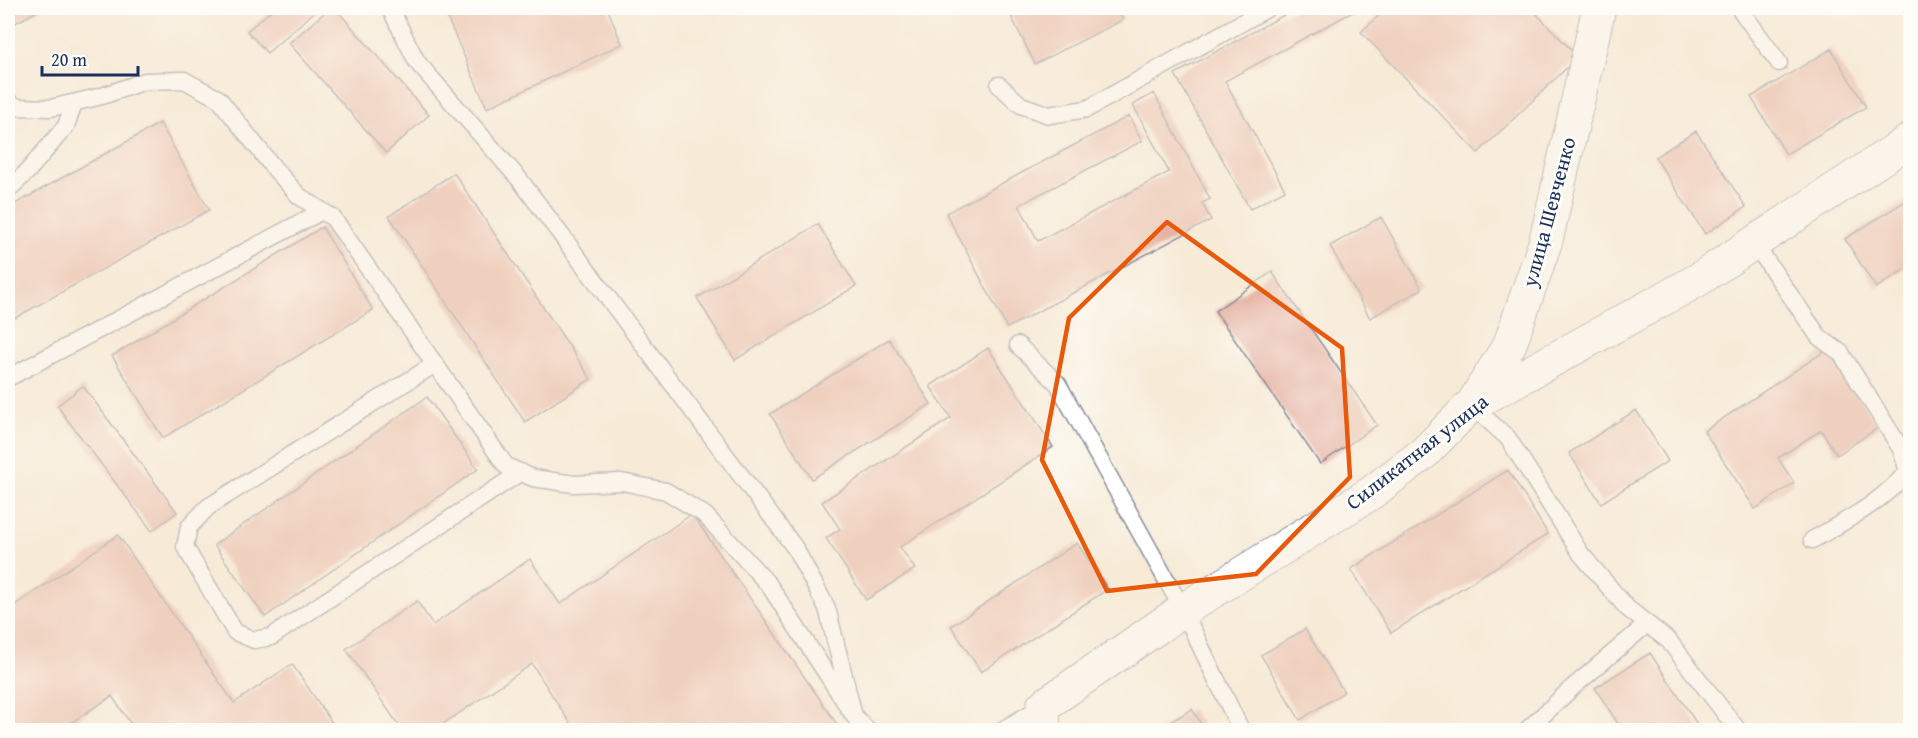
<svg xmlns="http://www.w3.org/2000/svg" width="1918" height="738" viewBox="0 0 1918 738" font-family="'Gentium Book Plus',serif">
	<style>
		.building { fill: #e5b0a0 }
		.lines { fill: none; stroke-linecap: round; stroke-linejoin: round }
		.lane-casing { stroke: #898d9b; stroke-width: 19 }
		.street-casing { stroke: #898d9b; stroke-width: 35 }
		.lane { stroke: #fff; stroke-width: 16 }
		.street { stroke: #fff; stroke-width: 33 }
		.marked { fill: none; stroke: #e8590c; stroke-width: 4.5; stroke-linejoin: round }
		.labels { text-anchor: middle; stroke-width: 6; stroke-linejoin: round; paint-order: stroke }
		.street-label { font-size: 21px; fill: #1b2f5e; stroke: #fdfcf7 }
	</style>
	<rect width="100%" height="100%" fill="#fdfcf7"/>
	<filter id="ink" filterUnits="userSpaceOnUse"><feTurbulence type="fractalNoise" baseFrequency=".0167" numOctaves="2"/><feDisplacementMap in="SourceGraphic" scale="12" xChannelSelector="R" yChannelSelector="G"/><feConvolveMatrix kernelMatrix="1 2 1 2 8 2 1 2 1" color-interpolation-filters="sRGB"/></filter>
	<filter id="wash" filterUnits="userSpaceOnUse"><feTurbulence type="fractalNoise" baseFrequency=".008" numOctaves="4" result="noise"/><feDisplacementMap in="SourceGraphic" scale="24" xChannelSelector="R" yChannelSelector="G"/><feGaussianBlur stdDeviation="1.35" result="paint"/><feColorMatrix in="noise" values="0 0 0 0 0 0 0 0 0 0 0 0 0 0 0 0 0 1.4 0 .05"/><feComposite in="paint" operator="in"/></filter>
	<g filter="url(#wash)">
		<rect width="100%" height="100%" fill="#f7ebd8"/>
		<g id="blocks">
			<path class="building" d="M8,8H43L8,27Z
				M274,8H319L267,53L247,31Z
				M330,8H335L429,115L386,153L289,43Z
				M443,8H607L622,44L487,108Z
				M1007,8H1117L1123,20L1035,64Z
				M1297,8H1360L1225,81L1285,190L1250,209L1175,74Z
				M1387,8H1531L1578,57L1478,153L1361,32Z
				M1831,49L1866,107L1786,154L1751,97Z
				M1154,93L1210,199L1202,203L1211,220L1007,328L946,213L1129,116L1142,141L1019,205L1038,241L1169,172L1133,105Z
				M160,123L209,210L8,322V208Z
				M1696,131L1746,207L1705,234L1655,157Z
				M454,173L591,379L525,422L389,216Z
				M1910,198V266L1876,288L1845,239Z
				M1381,217L1422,289L1370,318L1330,246Z
				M818,224L856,286L735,360L697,298Z
				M322,227L373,310L163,438L112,356Z
				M1272,272L1377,425L1320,464L1215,311Z
				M889,339L931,404L812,479L770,414Z
				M988,348L1053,447L900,547L915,569L866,600L826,538L840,529L822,502L951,418L930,386Z
				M1828,349L1879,427L1837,455L1821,430L1778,458L1794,483L1755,509L1704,431Z
				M83,386L177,512L152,531L57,406Z
				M427,397L478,469L265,617L214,545Z
				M1636,410L1668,461L1601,503L1569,453Z
				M1508,470L1548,534L1391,633L1351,569Z
				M692,514L841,730H566L572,726L532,664L434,730H402L346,649L417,601L433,625L530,559L560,604Z
				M118,535L234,703L292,664L337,730H135L112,696L60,730H8V610Z
				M1077,543L1108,589L981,672L951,626Z
				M1305,629L1344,692L1300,720L1261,655Z
				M1650,653L1701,730H1622L1595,688Z
				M1192,709L1205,730H1157Z"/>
		</g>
	</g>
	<g filter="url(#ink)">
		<use href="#blocks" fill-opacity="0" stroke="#898d9b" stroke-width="1.5"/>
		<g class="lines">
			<defs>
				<path id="lane" d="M390,8L417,62L520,180L795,548L827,608L854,716L867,730
					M1739,8L1779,63
					M999,85L1021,105L1049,115L1087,109L1268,8
					M8,102L18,107L51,108L102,96L145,81L184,80L219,99L273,167L299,196L333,218L506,466L533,478L574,484L622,482L666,491L705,515L769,585L854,716
					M8,190L27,172L66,126L74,103
					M1754,243L1819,337L1841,353L1901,449L1908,471C1881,503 1847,520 1812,540
					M1018,345L1058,384L1183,610L1241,730
					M435,364L208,507L189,527L185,547L235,632L254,640L271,637L521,472
					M8,378L322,211
					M1471,405L1508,438L1581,554L1627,608L1669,641L1738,730
					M1002,730L1043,706
					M1527,730L1573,687L1647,624"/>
				<path id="street" d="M1473,403L1510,344L1546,240L1599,8
					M1044,730L1043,706L1183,610L1371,493L1424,453L1471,405L1696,281L1910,140"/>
			</defs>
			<use href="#lane" class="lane-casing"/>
			<use href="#street" class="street-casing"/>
			<use href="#lane" class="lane"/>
			<use href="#street" class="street"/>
		</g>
	</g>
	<path d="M0 0H1918V738H0ZM1167,222L1342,348L1350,477L1256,574L1107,591L1042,460L1069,318Z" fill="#f7ebd8" fill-opacity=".55" fill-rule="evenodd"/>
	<path class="marked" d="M1167,222L1342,348L1350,477L1256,574L1107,591L1042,460L1069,318Z"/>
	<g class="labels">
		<g class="street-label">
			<text transform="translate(1549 212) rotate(-75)" y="7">улица Шевченко</text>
			<text transform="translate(1417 452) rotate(-38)" y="7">Силикатная улица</text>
		</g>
	</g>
	<rect width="1918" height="738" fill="none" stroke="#fdfcf7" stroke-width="30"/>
	<path d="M42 66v9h96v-9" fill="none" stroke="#1b2f5e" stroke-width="3"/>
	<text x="51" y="66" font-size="18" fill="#1b2f5e" stroke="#fdfcf7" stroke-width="4.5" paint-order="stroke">20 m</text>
</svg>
